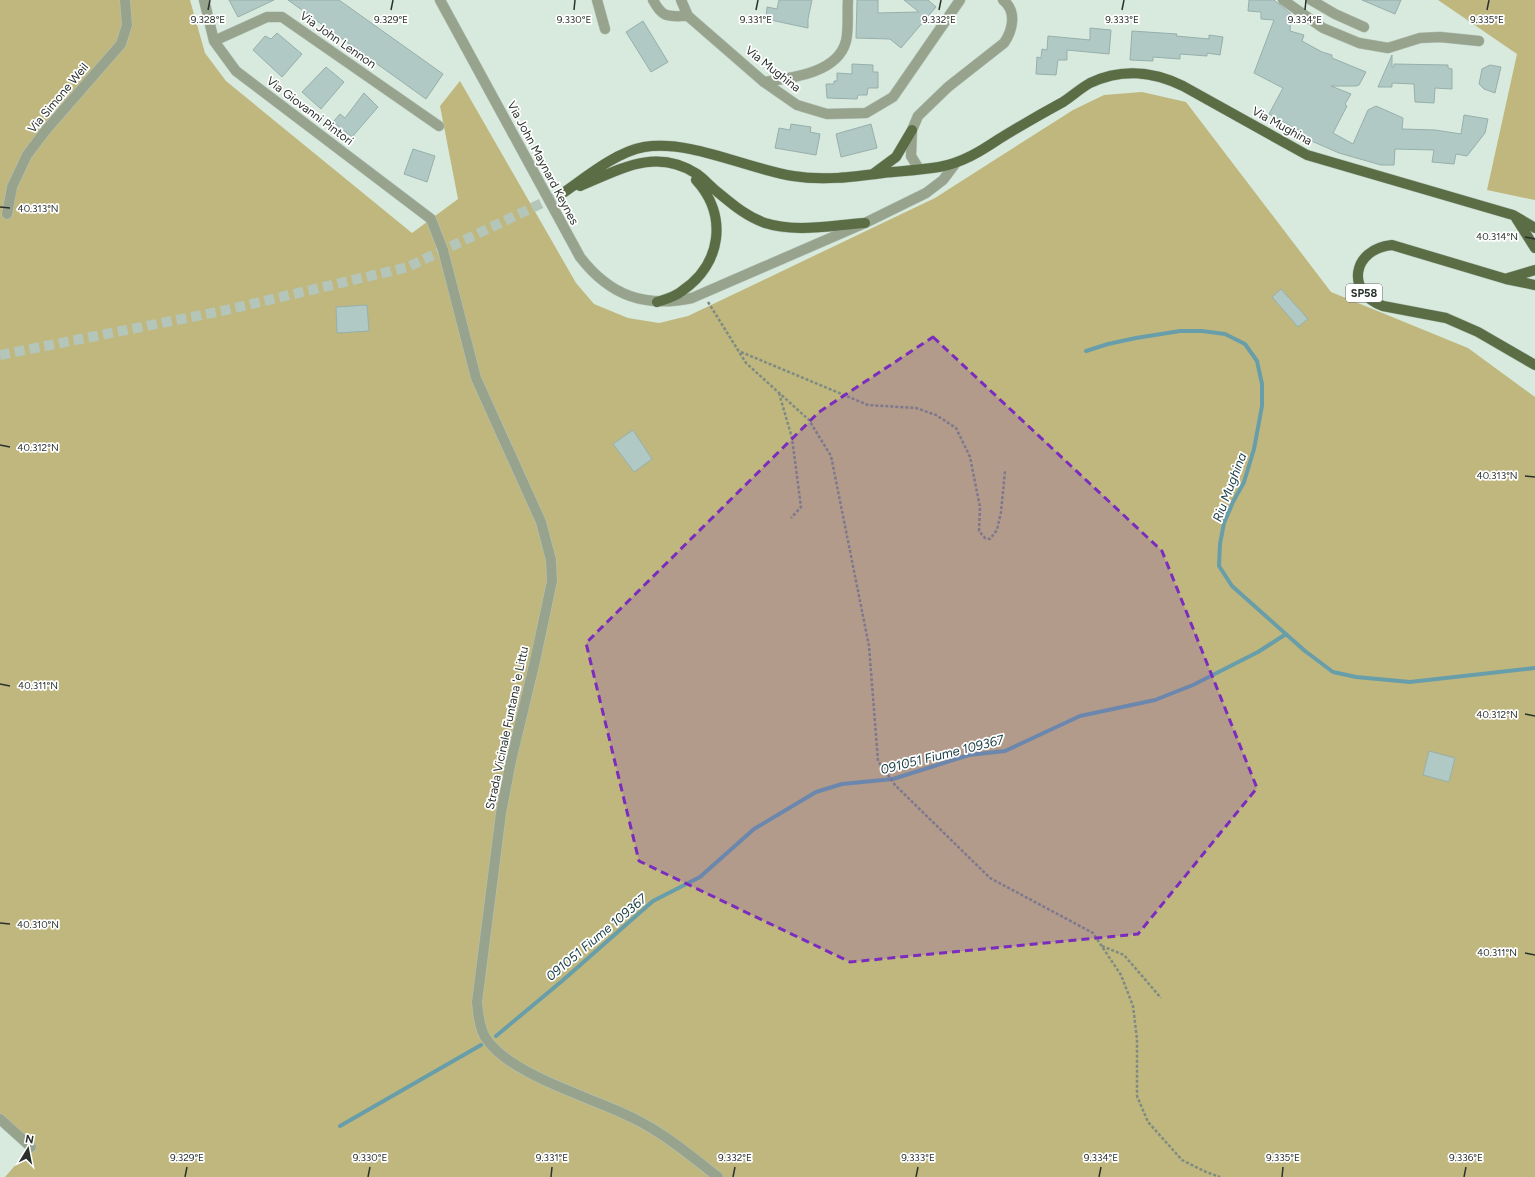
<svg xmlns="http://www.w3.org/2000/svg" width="1535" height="1177" viewBox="0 0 1535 1177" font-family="Figtree,sans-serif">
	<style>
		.green { fill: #c0b77e }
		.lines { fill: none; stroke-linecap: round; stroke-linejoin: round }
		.stream { stroke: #689ea9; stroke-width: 4 }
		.building { fill: #b1c9c5; stroke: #97afab }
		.primary-tunnel { stroke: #b4c5ba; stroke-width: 10; stroke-dasharray: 10 5; stroke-linecap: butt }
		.minor-casing { stroke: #b4c5ba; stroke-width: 11 }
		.tertiary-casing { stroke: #b4c5ba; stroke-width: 11 }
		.primary-casing { stroke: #b4c5ba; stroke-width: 11 }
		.path { stroke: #7e8b82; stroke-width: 2.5; stroke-dasharray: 3 2; stroke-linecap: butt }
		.minor { stroke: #98a38d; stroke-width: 10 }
		.tertiary { stroke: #98a38d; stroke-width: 10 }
		.primary { stroke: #5a6d44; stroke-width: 10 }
		.marked { fill: #7b2cbf; fill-opacity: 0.2; stroke: #7b2cbf; stroke-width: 3; stroke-dasharray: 8 5; stroke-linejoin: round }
		.ticks { fill: none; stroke: #2a312c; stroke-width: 1.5 }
		.labels { text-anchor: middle; stroke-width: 3.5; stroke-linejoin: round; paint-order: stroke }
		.shield { fill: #fff; stroke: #6a6f6b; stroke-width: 1 }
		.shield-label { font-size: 11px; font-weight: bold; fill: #2a312c }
		.street-label { font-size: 12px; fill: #2a312c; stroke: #fff }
		.water-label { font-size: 13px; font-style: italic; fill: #1a3e45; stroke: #fff }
		.ticks-label { font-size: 10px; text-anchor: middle; fill: #2a312c; stroke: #fff; stroke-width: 3.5; stroke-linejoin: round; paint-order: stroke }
	</style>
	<rect width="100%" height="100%" fill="#d7eadd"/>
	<path class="green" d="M0,0H190L205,53L226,81L412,233L458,199L440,106L460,81L576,283L594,304L628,318L659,323L688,316L935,198L1073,110L1104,95L1142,92L1186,102L1331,292L1468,348L1535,397V1177H5L31,1147L0,1120Z
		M1438,0H1535V200L1487,190L1517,54Z"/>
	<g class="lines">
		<path class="stream" d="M1086,351L1108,344L1136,338L1180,331H1202L1225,334L1245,344L1257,361L1262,384V406L1254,449L1244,482L1233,502L1224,523L1220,544L1219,566L1232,586L1305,651L1333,672L1356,677L1410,682L1535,668
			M496,1036L562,981L653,901L700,877L754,829L816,792L842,784L893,779L969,755L1005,751L1080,716L1155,700L1193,685L1258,652L1286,634
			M340,1126L481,1045"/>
	</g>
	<path class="building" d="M229,0H274L238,17Z
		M288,0H339L443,74L426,99Z
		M779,0H812L808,19V28L766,19L767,7L777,9Z
		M857,0H878V13L919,12L904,0H928L936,7L901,48L890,39L856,38Z
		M1249,0H1274L1291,14L1290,31L1304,35L1302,41L1322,52L1332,55V58L1366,72L1359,85L1356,86H1331L1351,94L1345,104L1347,106L1333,133L1353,144L1368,110L1376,106L1403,118L1402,129L1435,130L1461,134L1464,115L1488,119L1485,133L1467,156L1456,154L1454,164L1432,162L1434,150L1395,149L1394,165H1381L1339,153L1307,139L1300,135L1302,132L1269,114L1283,88L1254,73L1274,20L1261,19V12L1248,11Z
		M1362,0H1401L1395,14Z
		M643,21L668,62L651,72L626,32Z
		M1090,28L1111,30L1109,54L1067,50V60H1058L1056,75L1036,74L1037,57L1041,58L1042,49L1047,50L1048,36L1090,40Z
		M1132,31L1177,34L1176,36L1209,39V35L1223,37L1220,55L1207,53V56L1180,54V59L1153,57V61L1130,60Z
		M277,33L302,54L282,77L253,50L265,36L271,39Z
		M1392,55V67H1394V64L1448,65V68L1452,69V89L1435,88L1434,103L1415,102L1414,84L1392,83V87H1378Z
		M852,64L873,65V72H878V88H868L867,95H858L857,99L827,98L826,84H834V81H837V73L852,74Z
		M1490,65L1501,67L1495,93L1484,89L1479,84L1482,69Z
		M326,67L344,82L321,109L302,92Z
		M364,93L378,107L352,137L333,122L340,114L345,118Z
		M791,124L811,127L810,132L820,134L816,155L775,148L779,128L790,130Z
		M871,124L877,148L841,157L836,134Z
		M413,149L435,156L427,182L404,174Z
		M1281,289L1308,319L1298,327L1272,297Z
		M367,305L369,331L337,333L336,307Z
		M633,430L652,459L634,472L613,444Z
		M1429,751L1455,758L1449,782L1423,775Z"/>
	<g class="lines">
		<path class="primary-tunnel" d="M0,355L222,311L408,267L563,193"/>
		<defs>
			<path id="minor" d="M204,0L214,41L236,71L431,219L443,250L476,378L541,522L551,560L552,581L535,661L511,761L501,813L477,1002C478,1013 479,1026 485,1037C510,1076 592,1097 633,1118C664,1133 691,1156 718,1177
				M597,0L605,29
				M653,0C663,19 668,16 688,16
				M1283,0L1323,28L1359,43L1388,48L1420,38L1440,37L1479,41
				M1311,0L1335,14L1364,27
				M214,41L267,17H282L439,126
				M764,82C792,78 838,73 846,41C849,28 847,13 848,0
				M7,214L12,187L27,155L46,130L121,44L127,25L125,0
				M0,1119L31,1147"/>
			<path id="tertiary" d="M440,0L580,257C610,296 645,308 692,298L865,223L926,193L943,180L955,164
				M681,0L688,16L764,82L797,105L827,114L866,113L893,97L960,0
				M919,169L911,156L912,130L918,116L948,87L1004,43C1013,30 1017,11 1003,0"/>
			<path id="primary" d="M873,174L896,157L912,130
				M580,186C619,170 655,147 697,174C703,178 709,185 715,190C731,203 745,216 765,223C797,233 832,225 865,223
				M563,193C586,177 616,152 644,147C689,139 748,169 793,176C823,181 853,177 883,173C902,171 921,170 939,167C962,163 981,151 999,139C1020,126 1041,114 1063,102C1072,96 1081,88 1090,83C1122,68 1152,71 1183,86L1307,155L1513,215L1535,228
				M1516,218L1535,248
				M1508,278L1535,270
				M1535,285L1506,279L1392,245C1352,249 1345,292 1383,306L1446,318L1478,332L1535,365
				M657,302C666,299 675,297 682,291C722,264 728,215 696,180"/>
		</defs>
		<use href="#minor" class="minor-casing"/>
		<use href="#tertiary" class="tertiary-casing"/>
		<use href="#primary" class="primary-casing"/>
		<path class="path" d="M708,302L746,363L809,420L831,456L869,646L878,761L895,785L990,878L1093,933L1121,975L1133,1006L1137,1039V1096L1148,1122L1182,1160L1206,1172L1220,1177
			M741,352L868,405L916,408L936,415L956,428L970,457L980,507L979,531L985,538L990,539L997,530L1001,512L1005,471
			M779,393L792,438L801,507L791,518
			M1102,946L1124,955L1161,998"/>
		<use href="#minor" class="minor"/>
		<use href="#tertiary" class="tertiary"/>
		<use href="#primary" class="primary"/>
	</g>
	<path class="marked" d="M933,337L1162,551L1257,788L1138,934L850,962L639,861L586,643L819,412Z"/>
	<path class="ticks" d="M208,10L210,0M391,10L393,0M574,10L575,0M756,10L758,0M939,10L941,0M1122,10L1124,0M1305,10L1306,0M1487,10L1489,0M0,207L10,208M1525,237L1535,239M0,445L10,447M1525,476L1535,477M0,684L10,686M1525,714L1535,716M0,923L10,924M1525,953L1535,955M185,1177L187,1167M368,1177L370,1167M551,1177L552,1167M733,1177L735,1167M916,1177L918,1167M1099,1177L1101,1167M1282,1177L1283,1167M1464,1177L1466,1167"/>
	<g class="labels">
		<rect class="shield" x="1346" y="284" width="36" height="18" rx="3"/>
		<g class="shield-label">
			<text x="1364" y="297">SP58</text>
		</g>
		<g class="street-label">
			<text transform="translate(338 40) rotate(35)" y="4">Via John Lennon</text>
			<text transform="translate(773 69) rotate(38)" y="4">Via Mughina</text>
			<text transform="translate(58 98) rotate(-50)" y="4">Via Simone Weil</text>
			<text transform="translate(310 111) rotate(37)" y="4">Via Giovanni Pintori</text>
			<text transform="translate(1282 126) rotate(29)" y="4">Via Mughina</text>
			<text transform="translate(543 163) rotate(62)" y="4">Via John Maynard Keynes</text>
			<text transform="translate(507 728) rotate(-78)" y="4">Strada Vicinale Funtana 'e Littu</text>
		</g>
		<g class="water-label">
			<text transform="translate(1229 487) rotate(-69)" y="5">Riu Mughina</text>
			<text transform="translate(942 754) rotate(-14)" y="5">091051 Fiume 109367</text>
			<text transform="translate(596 937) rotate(-40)" y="5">091051 Fiume 109367</text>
		</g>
	</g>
	<g class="ticks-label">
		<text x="208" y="23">9.328°E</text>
		<text x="391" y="23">9.329°E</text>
		<text x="574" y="23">9.330°E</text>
		<text x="756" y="23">9.331°E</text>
		<text x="939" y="23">9.332°E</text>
		<text x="1122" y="23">9.333°E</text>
		<text x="1305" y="23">9.334°E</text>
		<text x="1487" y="23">9.335°E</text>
		<text x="38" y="212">40.313°N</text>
		<text x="1497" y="240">40.314°N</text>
		<text x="38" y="451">40.312°N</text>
		<text x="1497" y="479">40.313°N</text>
		<text x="38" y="689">40.311°N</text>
		<text x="1497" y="718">40.312°N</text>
		<text x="38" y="928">40.310°N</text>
		<text x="1497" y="956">40.311°N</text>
		<text x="187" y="1161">9.329°E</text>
		<text x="370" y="1161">9.330°E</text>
		<text x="552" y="1161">9.331°E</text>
		<text x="735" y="1161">9.332°E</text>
		<text x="918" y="1161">9.333°E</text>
		<text x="1101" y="1161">9.334°E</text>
		<text x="1283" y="1161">9.335°E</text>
		<text x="1466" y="1161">9.336°E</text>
	</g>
	<g transform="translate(28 1149) rotate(10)" stroke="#ffffff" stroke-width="3" paint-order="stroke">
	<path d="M0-3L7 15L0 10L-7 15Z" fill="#2a312c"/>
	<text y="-6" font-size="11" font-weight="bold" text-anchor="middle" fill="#2a312c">N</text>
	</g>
</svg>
